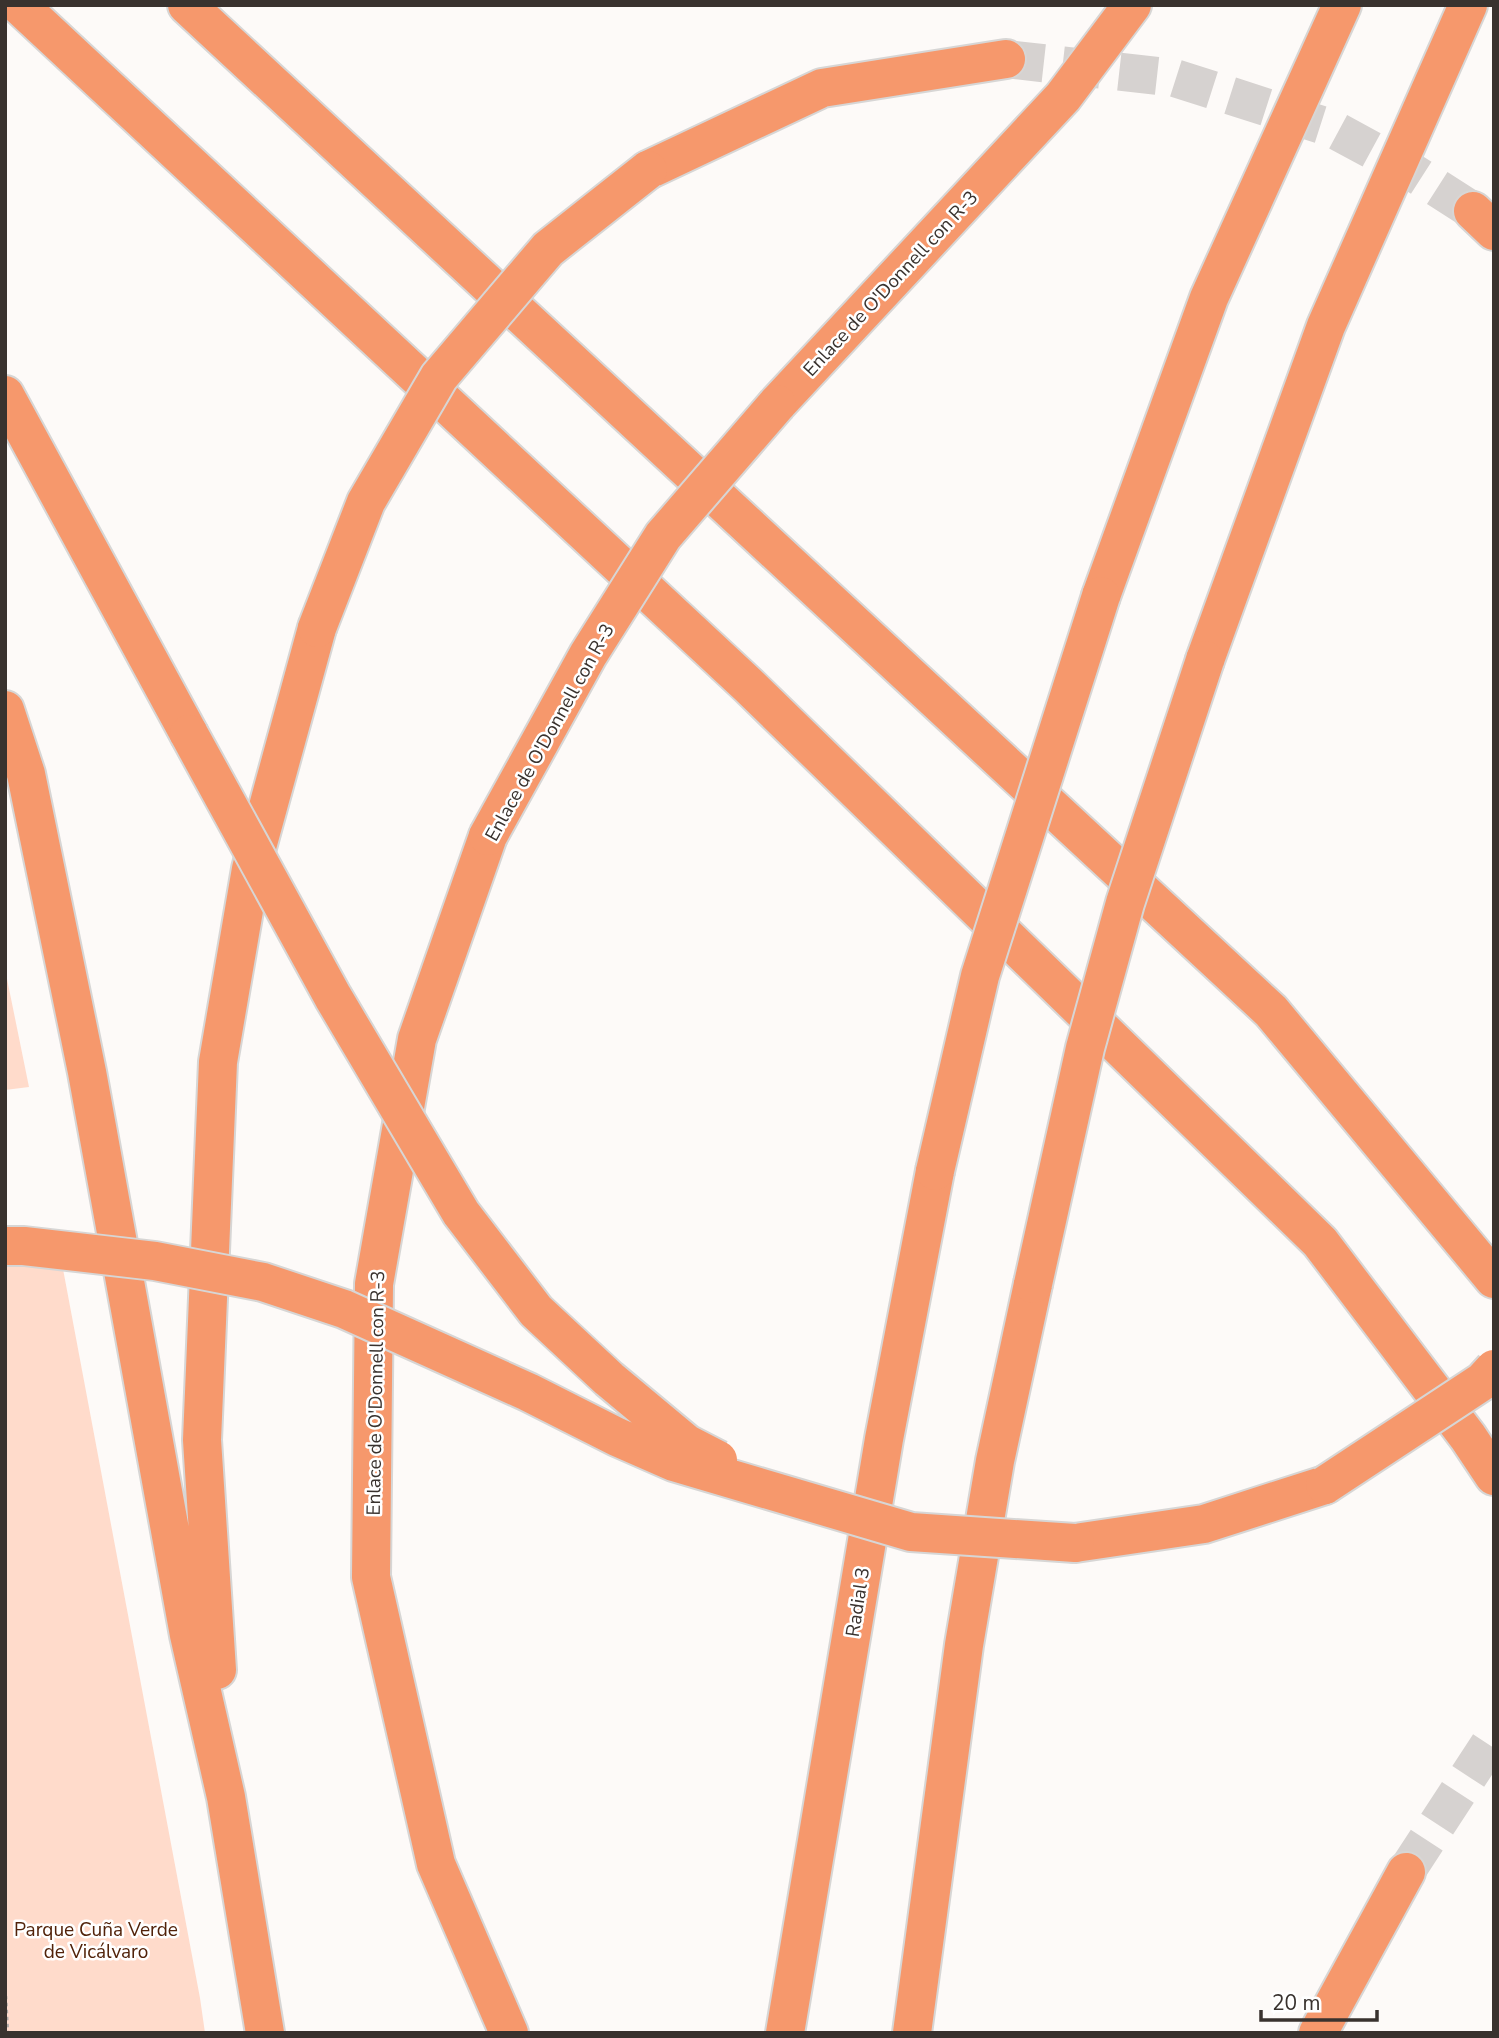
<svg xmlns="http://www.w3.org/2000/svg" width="1499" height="2038" viewBox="0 0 1499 2038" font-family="'Nunito Sans',sans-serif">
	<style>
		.green { fill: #ffdbcb }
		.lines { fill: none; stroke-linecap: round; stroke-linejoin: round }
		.motorway-tunnel { stroke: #d6d2d0; stroke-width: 38; stroke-dasharray: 38 19; stroke-linecap: butt }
		.motorway-casing { stroke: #d7d6d5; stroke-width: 42 }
		.path { stroke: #aea9a6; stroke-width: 4.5; stroke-dasharray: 3.5 3.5; stroke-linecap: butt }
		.motorway { stroke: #f6986c; stroke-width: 38 }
		.motorway-bridge-casing { stroke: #d7d6d5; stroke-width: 42; stroke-linecap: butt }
		.motorway-bridge { stroke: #f6986c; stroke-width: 38 }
		.labels { text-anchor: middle; stroke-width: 5; stroke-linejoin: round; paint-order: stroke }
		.street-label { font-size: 19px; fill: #39322e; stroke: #fff }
		.park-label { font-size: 19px; fill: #512209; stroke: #fff }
	</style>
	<rect width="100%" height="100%" fill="#fdfaf8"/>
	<path class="green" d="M5,969L29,1087L5,1090Z
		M5,1265L63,1269L200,1998L205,2033H5Z"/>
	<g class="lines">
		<path class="motorway-tunnel" d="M1006,59L1175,78L1331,128L1409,170L1473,211
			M1406,1872L1494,1737"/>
		<defs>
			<path id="motorway" d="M19,5L748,685L1320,1242L1468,1437L1494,1476
				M187,5L1271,1011L1494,1279
				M648,170L822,88L1006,59
				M1473,211L1494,231
				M5,395L189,734
				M777,404L1063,97L1132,5
				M1101,596L1209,298L1342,5
				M1205,660L1326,326L1468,5
				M5,710L26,774L87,1072L189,1635L226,1797L265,2033
				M488,836L417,1039L374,1284L371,1577L436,1864L509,2033
				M1075,1543L1204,1524L1325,1485
				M217,1670L202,1440L218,1062L251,869L317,628
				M785,2033L884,1439L935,1171
				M912,2033L964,1645L995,1461L1033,1284
				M1318,2033L1406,1872"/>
		</defs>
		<use href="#motorway" class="motorway-casing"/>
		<path class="path" d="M5,1996L7,2033"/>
		<use href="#motorway" class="motorway"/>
		<defs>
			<path id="motorway-bridge" d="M317,628L366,502L439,377L548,249L648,170
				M189,734L333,997L461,1213L536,1311L609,1379L687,1444L718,1460
				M488,836L588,655L663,536L777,404
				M935,1171L980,976L1101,596
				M5,1246H24L155,1261L263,1282L344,1309L528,1392L617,1437L674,1462L911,1532L1075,1543
				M1033,1284L1085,1048L1125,903L1205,660
				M1325,1485L1483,1381L1494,1369"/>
		</defs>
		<use href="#motorway-bridge" class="motorway-bridge-casing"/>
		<use href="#motorway-bridge" class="motorway-bridge"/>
	</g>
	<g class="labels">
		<g class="street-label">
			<text transform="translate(890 283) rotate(-47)" y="7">Enlace de O'Donnell con R-3</text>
			<text transform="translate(549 732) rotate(-61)" y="7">Enlace de O'Donnell con R-3</text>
			<text transform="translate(375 1393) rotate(-89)" y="7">Enlace de O'Donnell con R-3</text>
			<text transform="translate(857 1602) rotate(-81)" y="7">Radial 3</text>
		</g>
		<g class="park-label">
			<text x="96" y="1936">Parque Cuña Verde<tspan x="96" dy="22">de Vicálvaro</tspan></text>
		</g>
	</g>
	<rect width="1499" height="2038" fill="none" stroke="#39322e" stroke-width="14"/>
	<path d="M1261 2010v10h116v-10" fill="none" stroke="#39322e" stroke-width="3.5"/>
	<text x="1272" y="2010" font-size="21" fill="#39322e" stroke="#ffffff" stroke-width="5" paint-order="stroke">20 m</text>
</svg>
